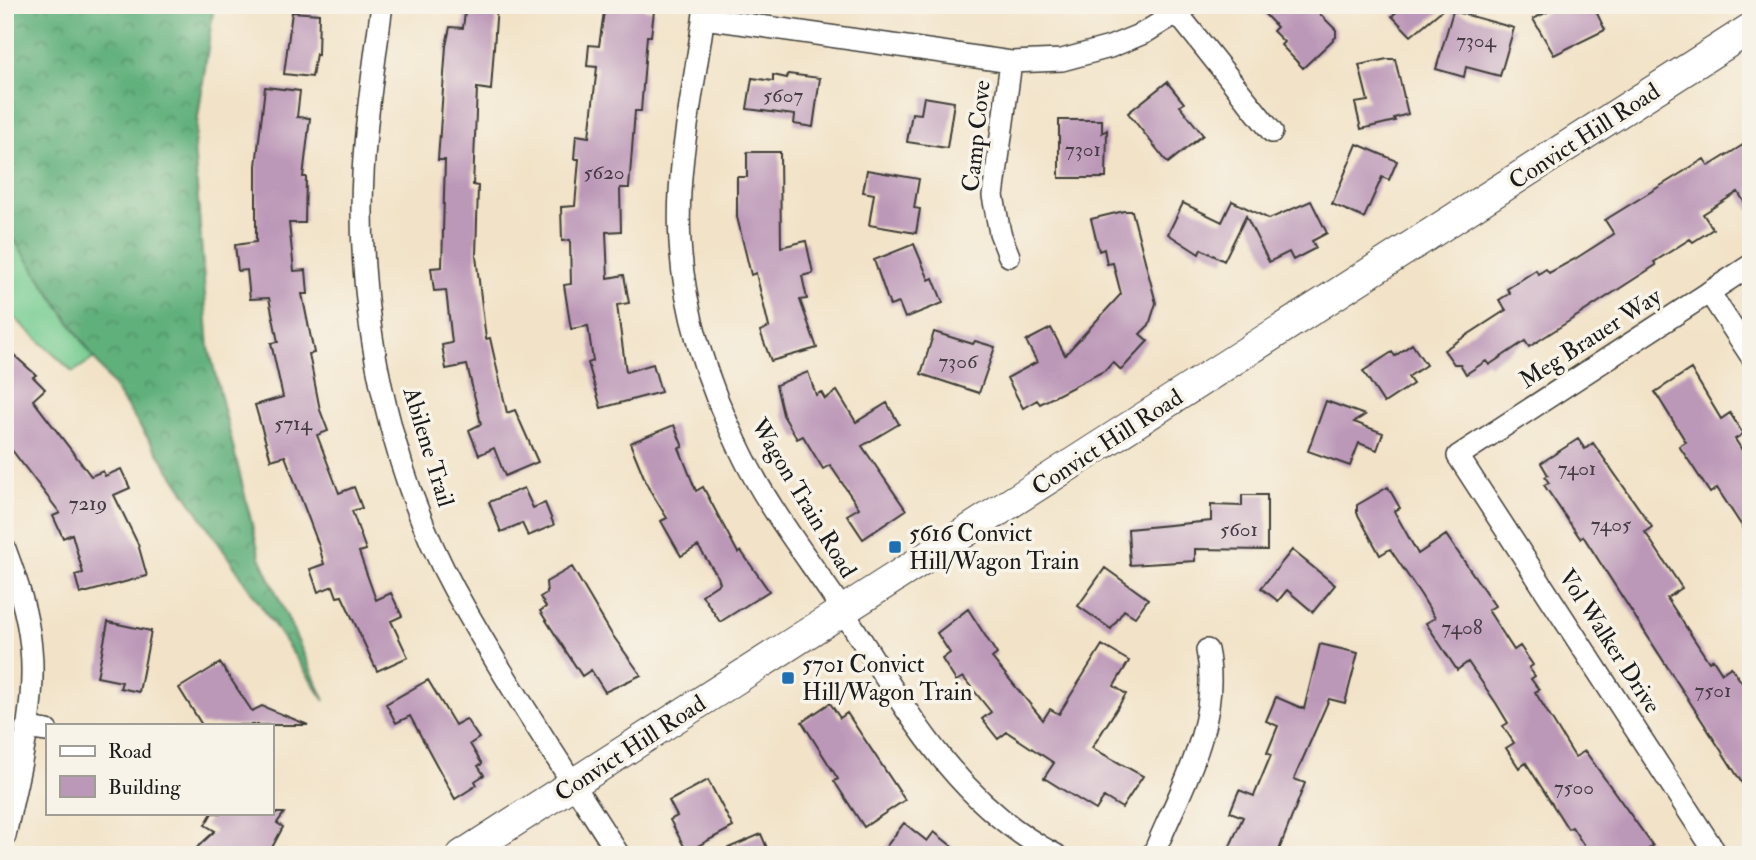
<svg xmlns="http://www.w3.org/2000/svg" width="1756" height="860" viewBox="0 0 1756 860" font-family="'IM FELL Double Pica',serif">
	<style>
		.grass { fill: #76cc91; stroke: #497456; stroke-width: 2 }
		.forest { fill: url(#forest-crowns); stroke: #3e664c; stroke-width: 2 }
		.building { fill: #bc98b8 }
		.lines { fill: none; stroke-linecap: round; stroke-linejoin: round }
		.street-casing { stroke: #3c3a36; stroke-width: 24 }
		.secondary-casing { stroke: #3c3a36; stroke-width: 32 }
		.street { stroke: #fff; stroke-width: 21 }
		.secondary { stroke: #fff; stroke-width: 30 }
		.poi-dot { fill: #1f6fb2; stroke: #f7f3e8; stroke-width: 2.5 }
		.labels { text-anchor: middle; stroke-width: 7; stroke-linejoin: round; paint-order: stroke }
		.number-label { font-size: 21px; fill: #443b43 }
		.street-label { font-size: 24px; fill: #1c1c1c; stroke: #f7f3e8 }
		.poi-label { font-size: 24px; fill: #1c1c1c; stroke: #f7f3e8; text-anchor: start }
	</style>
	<defs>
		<pattern id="forest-crowns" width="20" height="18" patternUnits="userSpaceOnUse" patternTransform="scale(1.75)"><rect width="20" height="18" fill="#60b07b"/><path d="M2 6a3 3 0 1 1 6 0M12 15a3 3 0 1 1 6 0" fill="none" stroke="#4e8e64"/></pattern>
	</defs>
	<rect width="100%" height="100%" fill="#f7f3e8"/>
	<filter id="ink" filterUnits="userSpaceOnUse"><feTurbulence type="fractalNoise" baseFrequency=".0143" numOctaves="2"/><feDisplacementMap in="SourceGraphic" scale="14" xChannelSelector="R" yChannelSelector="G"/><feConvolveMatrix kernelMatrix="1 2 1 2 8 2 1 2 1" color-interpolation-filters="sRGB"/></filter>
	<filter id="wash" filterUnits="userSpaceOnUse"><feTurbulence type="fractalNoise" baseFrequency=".00686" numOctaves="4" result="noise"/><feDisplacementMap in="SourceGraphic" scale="28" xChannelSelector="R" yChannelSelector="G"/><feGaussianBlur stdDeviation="1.57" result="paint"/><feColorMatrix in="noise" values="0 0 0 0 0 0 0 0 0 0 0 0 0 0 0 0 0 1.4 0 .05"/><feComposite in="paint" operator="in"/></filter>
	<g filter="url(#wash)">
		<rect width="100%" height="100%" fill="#f2e3c8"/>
		<path class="grass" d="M5,226L94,358L73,372L5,309Z"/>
		<path class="forest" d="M5,5H214L194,146L209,348L260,557L325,701L5,226Z"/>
		<g id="blocks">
			<path class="building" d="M466,5H497L491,90L477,88L473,185L478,186L476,256L486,339L490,338L507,413L515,410L538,462L505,476L494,448L479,455L469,430L481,424L467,365L446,369L442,345L452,343L446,290L434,291L431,268L442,267L445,160H438L446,46L450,27L463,28Z
				M605,5H645L644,9L654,11L651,36H647L641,111H635L629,188H620L621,231L606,232L608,278L624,275L629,303L617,305L626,372L653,364L661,392L601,408L588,363L593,361L588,326L571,329L564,285L571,284L570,240L562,241L561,207L575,206L579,159H574L576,135L589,137L597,67L587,66L589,45L599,46Z
				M1256,5H1300L1307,13L1314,8L1336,30V37L1303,68L1281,45L1284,42L1273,31L1277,27Z
				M1404,5H1448L1411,36L1392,16Z
				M1561,5H1593L1605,30L1554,55L1533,19Z
				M1453,11L1514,28L1500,76L1466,67L1464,77L1436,69Z
				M292,12L319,14L318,55L316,54L312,77L284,74Z
				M1387,59H1395L1408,114L1394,118L1395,121L1361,129L1355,103L1368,101L1359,65Z
				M788,74L820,78L813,127L794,124L795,115L747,109L752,78L773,81V75L787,78Z
				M1167,82L1184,103L1180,106L1203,135L1168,163L1128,113Z
				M265,87L300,91L297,117L310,118L303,177H306L305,223H289L294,271L306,270L308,294H302L314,353L309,354L320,410L328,431L317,435L339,493L354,487L362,508L352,511L366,550L359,552L376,600L391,593L402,616L391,621L408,657L377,671L342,596L337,597L333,586L318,592L310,569L324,564L319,546L285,456L271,460L255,405L283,397L271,343L278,342L269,298L250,299L247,270L238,271L235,245L256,242V166Z
				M924,97L954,102L947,148L907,142L912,113L921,114Z
				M1059,120H1102V133L1107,130L1106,178H1059Z
				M1751,140V213L1738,192L1703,214L1713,229L1693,242L1690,239L1654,262L1656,265L1529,347L1525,341L1489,365L1486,361L1466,374L1460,364H1454L1444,350L1506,310L1499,300L1510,293L1507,289L1536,270L1538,274L1546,269L1549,273L1575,259L1614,234L1605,220L1704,159L1709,166Z
				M1357,144L1397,161L1389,180L1382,177L1364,218L1332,204Z
				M747,152H780L781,247L806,241L813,273L802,276L807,299L800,300L817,348L771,361L760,331L769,327L756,273L751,275L737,217V177H747Z
				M867,170L919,179L914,208L920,209L916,233L869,225L874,194L863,192Z
				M1232,201L1269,219L1311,201L1327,233L1312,241L1316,248L1293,260L1289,252L1269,262L1246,216L1224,261L1201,249L1199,254L1168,234L1183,203L1222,222Z
				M1124,211H1132L1156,303L1149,325L1140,334L1148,341L1121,370L1113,362L1106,370L1040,404L1037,400L1023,408L1007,378L1037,362L1026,341L1051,328L1065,355L1121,294L1113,263L1107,264L1104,249L1099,251L1091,219Z
				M914,244L929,280L933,278L943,303L905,318L899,303L890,306L874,260Z
				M934,332L973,344L975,341L995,347L979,393L921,374Z
				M1412,344L1426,365L1408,377L1413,384L1384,403L1363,371L1392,352L1395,356Z
				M5,347L36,375L33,377L45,389L33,400L91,476L103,471L105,476L121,469L130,488L114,495L138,544L147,576L80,594L75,575L83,573L72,534L63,538L53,516L60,513L5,441Z
				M1691,369L1721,419L1730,413L1743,434L1735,439L1751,464V540L1717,488L1710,493L1693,467L1679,446L1686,442L1655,392Z
				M808,372L816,395L821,392L825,399L837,391L856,422L887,403L899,424L862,446L906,510L863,539L847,515L859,508L830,465L823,469L803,436L797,439L783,415L776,385Z
				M1326,401L1365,415L1354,422L1383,433L1377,450L1359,443L1350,466L1308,451Z
				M674,425L683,447L679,448L696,491L703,487L738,553L741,551L769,591L720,622L702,595L720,583L718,577L698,546L681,556L661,521L667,518L648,487L630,443Z
				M1578,439L1585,449L1593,443L1652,527L1645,532L1682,588L1667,598L1709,662L1713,659L1722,673L1731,667L1751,696V797L1583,536L1580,538L1544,485L1549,483L1545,477L1548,475L1541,463Z
				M1388,487L1400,508L1394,511L1418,554L1446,535L1495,606L1488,610L1514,650L1520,646L1533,665L1529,668L1535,676L1531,679L1539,690L1535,692L1575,757L1585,751L1653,846L1639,855H1590L1572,827L1568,829L1526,763L1519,768L1506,748L1514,743L1503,726L1508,723L1496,703L1468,662L1457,670L1426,623L1435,618L1421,595L1390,549L1380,555L1357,513V505Z
				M524,488L533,508L545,503L554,525L528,536L522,523L501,532L489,502Z
				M1242,495H1267V550L1195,549V561L1130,565L1128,529L1211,521V505L1242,506Z
				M1292,550L1335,585L1313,612L1287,590L1278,601L1261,588Z
				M572,567L611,633L641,675L605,692L591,670L582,676L540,611L546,607L540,597L547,593L546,582Z
				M1105,568L1148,599L1135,617L1124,610L1111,629L1078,606Z
				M968,609L997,654L992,658L1043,720L1050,709L1059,714L1102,645L1129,661L1114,686L1126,694L1092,748L1143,776L1122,808L1104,797L1096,810L1060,788L1044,778L1054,763L1007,732L998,739L982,719L991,712L963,677L956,681L942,659L950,653L937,633Z
				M108,622L151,631L139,692L120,688L122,682L97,677Z
				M1320,644L1358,653L1345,703L1329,699L1294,779L1305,783L1277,855H1226L1243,817L1230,812L1239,790L1254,796L1271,755L1267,753L1278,726L1266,721L1276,697L1304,709Z
				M220,663L252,711L262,706L308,725H202L179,688Z
				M428,680L455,725L466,719L479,738L470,744L482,764L478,766L484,775L475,781L477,785L455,799L410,716L396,723L386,704Z
				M830,703L840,718L847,713L905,800L864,827L834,781L838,779L802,722Z
				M708,780L733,827L687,852L670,820L677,816L669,801Z
				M212,813H284L277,823L283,827L268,855L190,854L215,831L205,825Z
				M904,823L927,841L934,832L963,855H880Z
				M761,834L770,855H712Z"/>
		</g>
	</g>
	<g filter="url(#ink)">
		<use href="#blocks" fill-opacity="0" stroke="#3c3a36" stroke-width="2"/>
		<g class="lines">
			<defs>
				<path id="street" d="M382,5C373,73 362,142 362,211C362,335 394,479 454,589C504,680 563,767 619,855
					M705,5C696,83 675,164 680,242C684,314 709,387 740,450C767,507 808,558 843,611C903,704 954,802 1056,855
					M1178,14L1272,132
					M704,18L1011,62L1062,60L1110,47L1144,33L1189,5
					M1009,256L1000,233L993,196L1011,62
					M1709,292L1751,356
					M5,549C17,581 28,614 31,648C37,710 17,776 5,836
					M26,728L47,731
					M1153,855C1180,790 1222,721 1207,650
					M1717,855L1458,456L1751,265"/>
				<path id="secondary" d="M462,855L1751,28"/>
			</defs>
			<use href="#street" class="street-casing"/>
			<use href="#secondary" class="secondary-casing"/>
			<use href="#street" class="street"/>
			<use href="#secondary" class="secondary"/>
		</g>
	</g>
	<g class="poi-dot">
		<rect x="888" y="540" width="14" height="14" rx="3.5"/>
		<rect x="781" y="671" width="14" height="14" rx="3.5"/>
	</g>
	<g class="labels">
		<g class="number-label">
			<text x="1476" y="47">7304</text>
			<text x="783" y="102">5607</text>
			<text x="1083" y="156">7301</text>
			<text x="604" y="179">5620</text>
			<text x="958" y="368">7306</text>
			<text x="293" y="430">5714</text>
			<text x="1577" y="475">7401</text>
			<text x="88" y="510">7219</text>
			<text x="1611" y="531">7405</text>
			<text x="1239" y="536">5601</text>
			<text x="1462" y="634">7408</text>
			<text x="1713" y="697">7501</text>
			<text x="1574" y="794">7500</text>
		</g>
		<g class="street-label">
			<text transform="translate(976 136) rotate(-84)" y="8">Camp Cove</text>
			<text transform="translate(1584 136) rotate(-33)" y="8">Convict Hill Road</text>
			<text transform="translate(1590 338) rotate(-33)" y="8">Meg Brauer Way</text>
			<text transform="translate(1107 442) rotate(-33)" y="8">Convict Hill Road</text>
			<text transform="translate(429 447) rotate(73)" y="8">Abilene Trail</text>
			<text transform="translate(804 498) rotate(59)" y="8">Wagon Train Road</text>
			<text transform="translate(1610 641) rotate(57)" y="8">Vol Walker Drive</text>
			<text transform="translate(630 748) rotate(-33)" y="8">Convict Hill Road</text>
		</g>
		<g class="poi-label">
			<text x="909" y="541">5616 Convict<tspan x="909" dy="28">Hill/Wagon Train</tspan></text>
			<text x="802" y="672">5701 Convict<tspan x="802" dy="28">Hill/Wagon Train</tspan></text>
		</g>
	</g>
	<rect width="1756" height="860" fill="none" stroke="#f7f3e8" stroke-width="28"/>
	<rect x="46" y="724" width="228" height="91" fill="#f7f3e8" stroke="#9f9d96" stroke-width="2"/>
	<rect x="60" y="746" width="35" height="10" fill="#ffffff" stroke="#9f9d96" stroke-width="2"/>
	<text x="108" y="758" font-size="21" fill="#1c1c1c">Road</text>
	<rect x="60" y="776" width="35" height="21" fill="#bc98b8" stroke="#9f9d96" stroke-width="2"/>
	<text x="108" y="794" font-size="21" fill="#1c1c1c">Building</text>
</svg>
